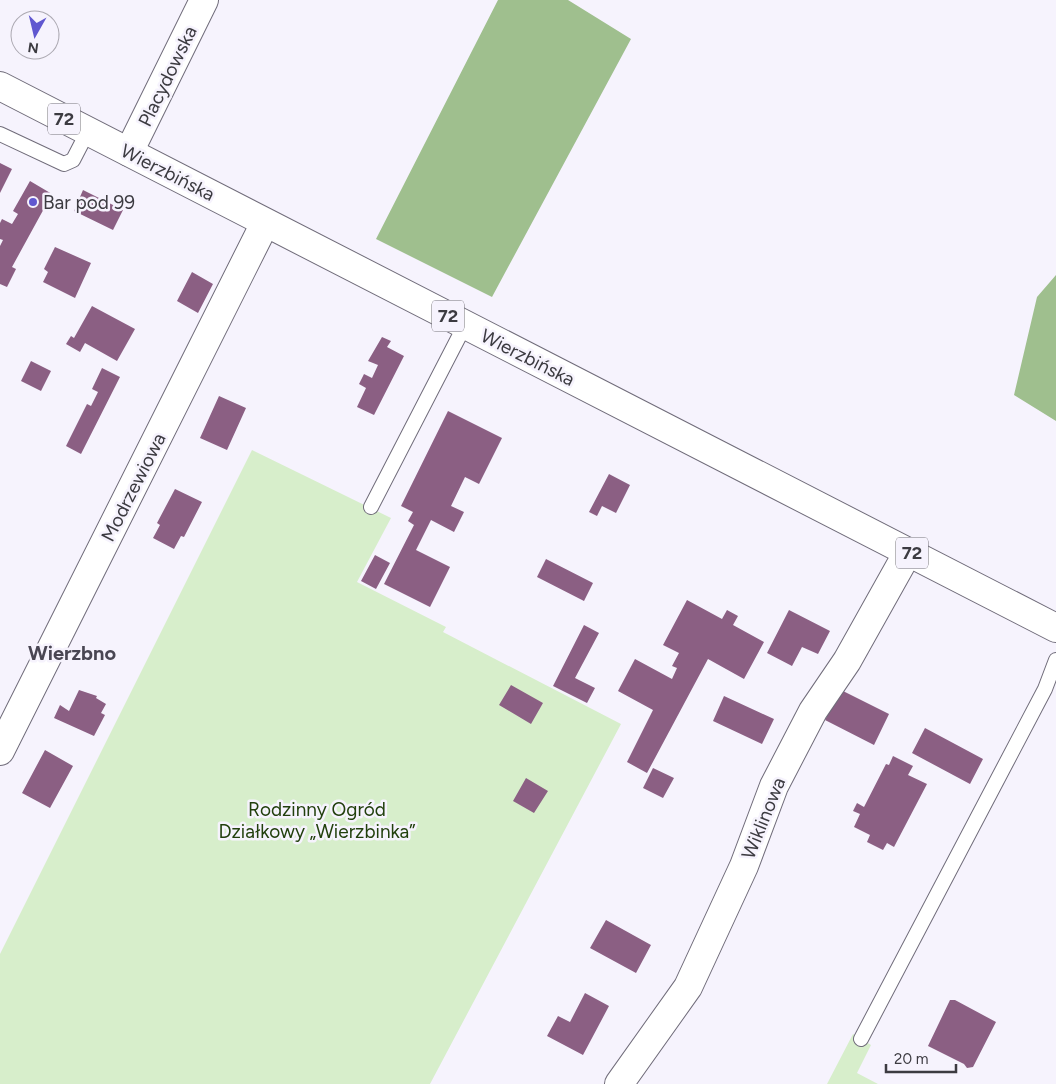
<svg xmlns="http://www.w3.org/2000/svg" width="1056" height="1084" viewBox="0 0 1056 1084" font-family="Figtree,sans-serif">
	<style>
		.green { fill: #d7eecb }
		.forest { fill: #9fbf8e }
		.building { fill: #8b5f83 }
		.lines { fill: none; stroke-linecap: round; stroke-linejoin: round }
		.service-casing { stroke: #706c7a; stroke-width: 16 }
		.minor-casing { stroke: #706c7a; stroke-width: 30 }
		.primary-casing { stroke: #706c7a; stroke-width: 30 }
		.service { stroke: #fff; stroke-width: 14 }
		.minor { stroke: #fff; stroke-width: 28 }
		.primary { stroke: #fff; stroke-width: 28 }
		.poi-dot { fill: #6057d0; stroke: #f6f3fd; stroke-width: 2 }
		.labels { text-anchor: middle; stroke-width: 5; stroke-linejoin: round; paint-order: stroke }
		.shield { fill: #f6f3fd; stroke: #747279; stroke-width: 1 }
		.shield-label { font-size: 18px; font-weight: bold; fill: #3c3b41 }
		.street-label { font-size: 19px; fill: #3c3b41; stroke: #f6f3fd }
		.poi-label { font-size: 19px; fill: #3c3b41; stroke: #f6f3fd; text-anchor: start }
		.park-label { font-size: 19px; fill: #22400d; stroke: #f6f3fd }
		.neighbourhood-label { font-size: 20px; font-weight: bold; fill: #494653; stroke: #f6f3fd }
	</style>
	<rect width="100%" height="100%" fill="#f6f3fd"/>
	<path class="green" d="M252,450L391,518L357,582L446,627L443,632L621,724L430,1084H0V954Z
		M853,1034L871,1045L857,1073L878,1084H827Z"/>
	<path class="forest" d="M498,0H568L631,39L492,297L376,239Z
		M1056,275V421L1014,395L1037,297Z"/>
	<path class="building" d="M0,163L12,169L0,193Z
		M30,181L52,194L12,267L16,269L7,287L0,284V246L3,240L0,239V223L2,219L12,224L18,214L13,211Z
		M83,190L123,210L113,230L74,211Z
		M55,247L91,263L75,298L43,282L48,272L44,269Z
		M192,272L213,284L198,313L177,301Z
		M92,306L135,329L117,361L85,343L80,352L66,344L71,336L74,338Z
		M382,337L391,341L387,347L404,356L374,415L357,407L366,388L359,384L364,374L372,378L378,365L368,361Z
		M31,361L51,371L41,391L21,381Z
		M102,368L120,377L81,454L66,446L87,404L91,406L98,392L92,389Z
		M219,396L246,408L227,450L200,438Z
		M448,411L502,438L479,484L465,477L451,506L464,512L454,532L431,520L416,550L450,567L430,607L384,584L414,525L408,521L413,512L401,506Z
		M609,474L630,485L616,513L602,506L597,516L589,512Z
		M175,489L202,502L184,537L181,536L174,549L153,538L160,525L157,523Z
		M375,555L390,563L376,589L361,581Z
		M546,559L593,583L584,601L537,577Z
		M687,600L722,619L727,610L738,616L733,625L764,642L744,679L708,659L647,773L627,762L653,710L618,691L635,659L672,679L677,668L672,666L679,653L663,645Z
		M789,610L830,631L818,654L802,647L792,666L767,653Z
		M584,625L599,633L575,678L595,688L587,703L553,686Z
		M511,685L543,703L531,724L499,705Z
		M79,690L97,696L96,698L106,704L101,713L105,715L94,736L54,718L60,705L69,711Z
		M841,690L889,714L874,745L825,720Z
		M724,696L774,719L762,744L713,721Z
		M925,728L983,759L970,784L912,753Z
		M45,750L73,766L50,808L22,793Z
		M893,756L913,766L908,775L927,784L894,847L887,843L883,850L867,842L870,835L854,827L860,814L853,811L857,803L864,807L886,764L889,765Z
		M653,768L674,778L663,798L643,788Z
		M526,778L548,791L534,813L513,801Z
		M606,920L651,945L636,973L590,948Z
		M585,993L609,1006L583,1055L547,1036L558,1016L570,1022Z
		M950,1000H955L996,1022L973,1067L967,1068L964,1064L928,1046Z"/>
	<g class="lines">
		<defs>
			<path id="service" d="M0,134L64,164L73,160L88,131
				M371,507L465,325
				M861,1039L1045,689L1056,660"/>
			<path id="minor" d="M129,152L204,0
				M0,751L265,223
				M619,1084L688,987L744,866L774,786L813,711L847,661L908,552"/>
			<path id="primary" d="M0,86L1056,628"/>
		</defs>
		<use href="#service" class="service-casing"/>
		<use href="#minor" class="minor-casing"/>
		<use href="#primary" class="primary-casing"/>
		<use href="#service" class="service"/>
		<use href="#minor" class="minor"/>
		<use href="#primary" class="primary"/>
	</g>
	<circle class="poi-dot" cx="33" cy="202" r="5"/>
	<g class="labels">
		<g class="shield">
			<rect x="48" y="103.5" width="32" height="31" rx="4"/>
			<rect x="432" y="300.5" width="32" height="31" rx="4"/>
			<rect x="896" y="537.5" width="32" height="31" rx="4"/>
		</g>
		<g class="shield-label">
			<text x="64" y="125">72</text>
			<text x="448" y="322">72</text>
			<text x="912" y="559">72</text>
		</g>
		<g class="street-label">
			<text transform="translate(167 76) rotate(-64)" y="7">Placydowska</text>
			<text transform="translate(168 172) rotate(27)" y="7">Wierzbińska</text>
			<text transform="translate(528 357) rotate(27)" y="7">Wierzbińska</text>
			<text transform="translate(133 487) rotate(-63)" y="7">Modrzewiowa</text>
			<text transform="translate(763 818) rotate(-68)" y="7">Wiklinowa</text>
		</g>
		<g class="poi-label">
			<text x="43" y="209">Bar pod 99</text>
		</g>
		<g class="park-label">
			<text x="317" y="816">Rodzinny Ogród<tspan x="317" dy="22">Działkowy „Wierzbinka”</tspan></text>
		</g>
		<g class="neighbourhood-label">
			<text x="72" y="660">Wierzbno</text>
		</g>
	</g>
	<g transform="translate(35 35) rotate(188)"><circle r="24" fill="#f6f3fd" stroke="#aca9b2"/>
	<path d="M0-4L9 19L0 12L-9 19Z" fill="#6057d0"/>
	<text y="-8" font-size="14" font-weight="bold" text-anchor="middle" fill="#3c3b41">N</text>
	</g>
	<path d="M886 1064v8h70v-8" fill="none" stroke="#3c3b41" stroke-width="2.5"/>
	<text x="894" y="1064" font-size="15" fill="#3c3b41" stroke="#f6f3fd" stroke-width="4" paint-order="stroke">20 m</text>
</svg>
